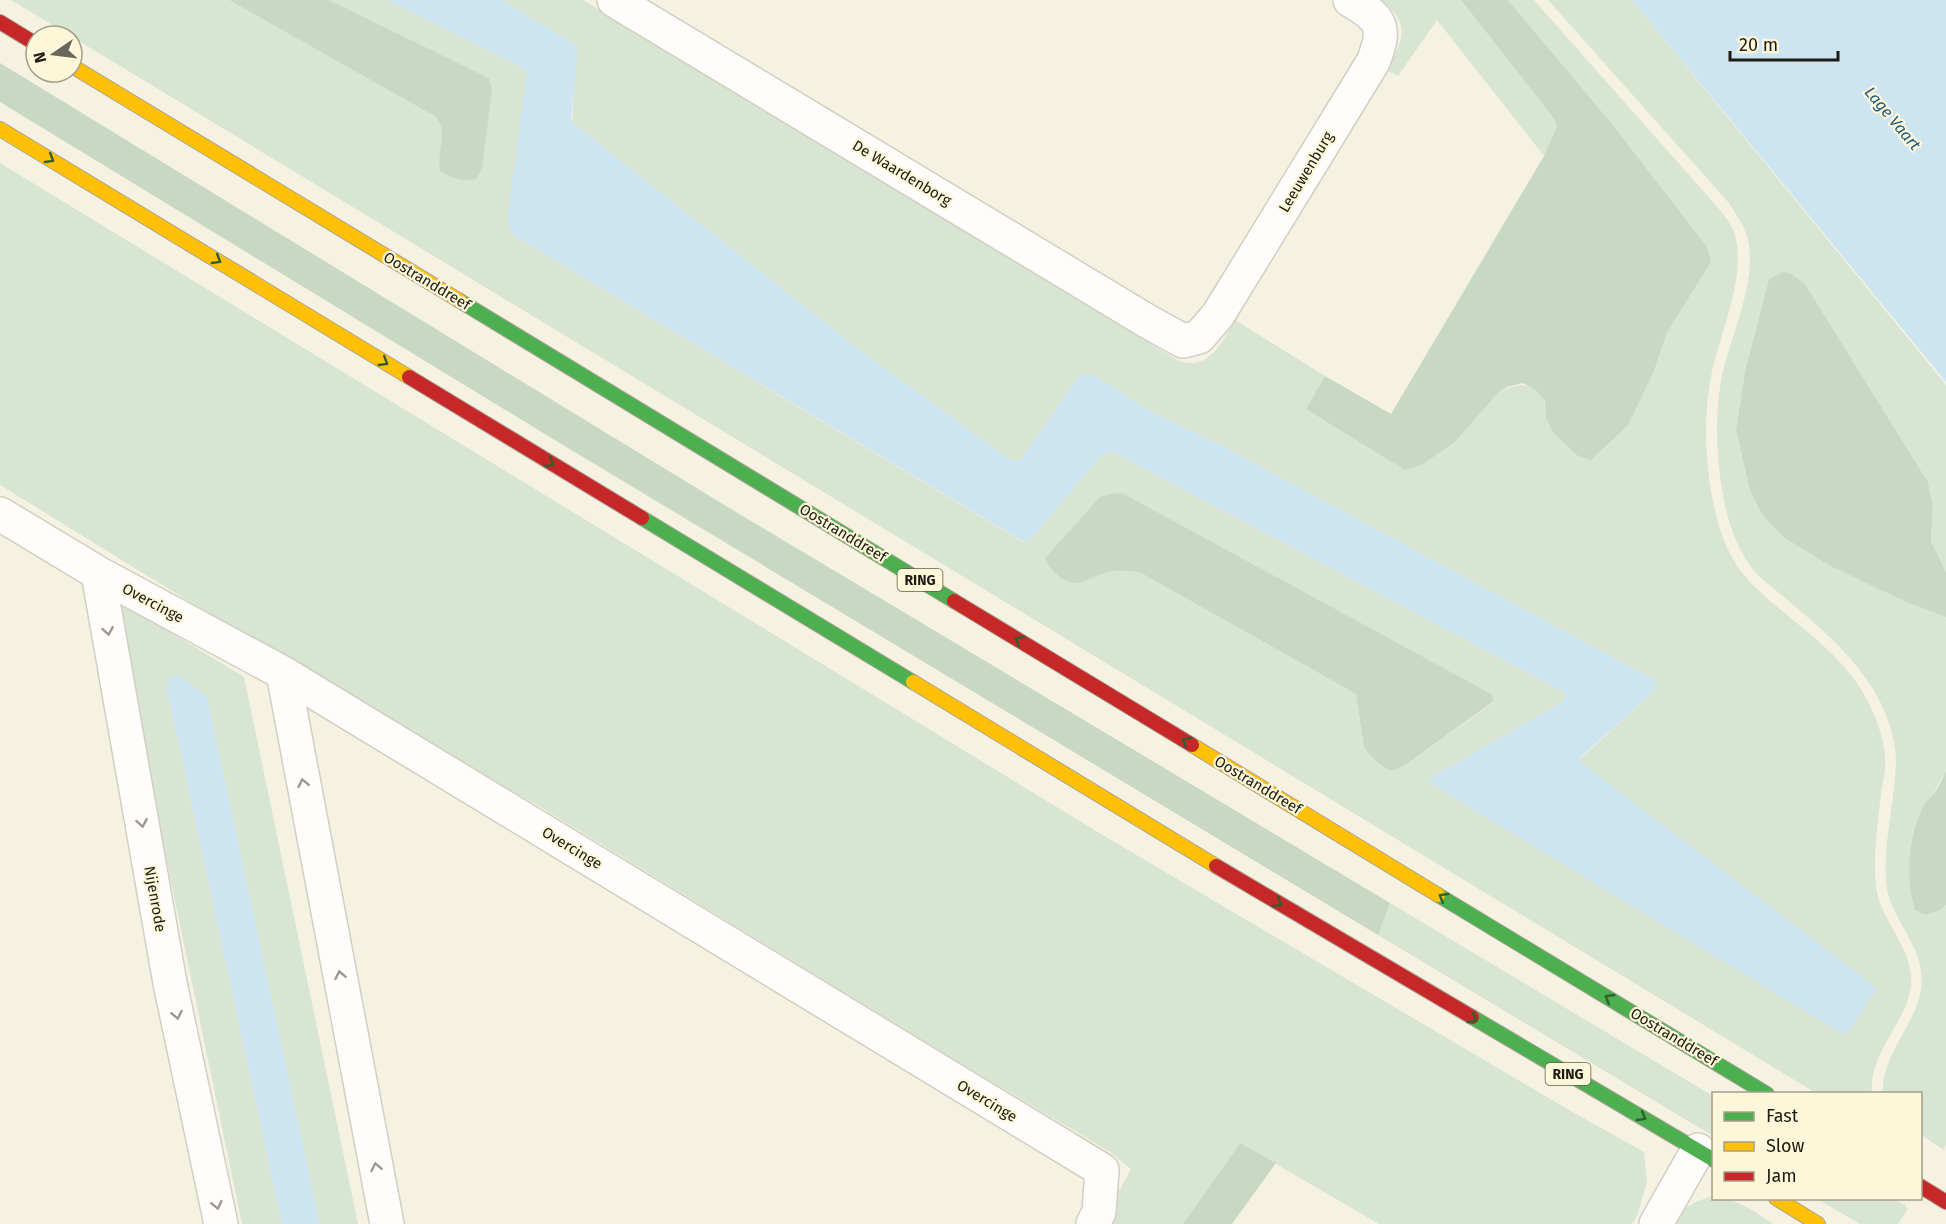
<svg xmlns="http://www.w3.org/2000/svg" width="1946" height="1224" viewBox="0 0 1946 1224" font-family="'Fira Sans',sans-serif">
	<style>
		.green { fill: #d8e5d2; fill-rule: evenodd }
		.forest { fill: #c8d8c3 }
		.water { fill: #cde4f1 }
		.pier { fill: #f5f2e2 }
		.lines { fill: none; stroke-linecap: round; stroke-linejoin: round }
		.street-casing { stroke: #d1cfc2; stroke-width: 36 }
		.fast-casing { stroke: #aba096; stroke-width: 16 }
		.slow-casing { stroke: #aba096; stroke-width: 16 }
		.jam-casing { stroke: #aba096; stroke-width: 16 }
		.street { stroke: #fefdfb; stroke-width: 33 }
		.fast { stroke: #4caf50; stroke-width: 14 }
		.slow { stroke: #ffc107; stroke-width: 14 }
		.jam { stroke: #c62828; stroke-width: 14 }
		.oneway { stroke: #335e2e }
		.oneway2 { stroke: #999892 }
		.labels { text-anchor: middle; stroke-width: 4.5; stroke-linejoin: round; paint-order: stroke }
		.shield { fill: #fdf7da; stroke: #615e4e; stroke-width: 1.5 }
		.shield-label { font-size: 14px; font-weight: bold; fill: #1e1c12 }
		.street-label { font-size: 15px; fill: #1e1c12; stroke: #fdf7da }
		.water-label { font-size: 16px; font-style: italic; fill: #235b7c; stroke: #fdf7da }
	</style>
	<rect width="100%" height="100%" fill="#f5f2e2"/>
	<path class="green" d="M11,0H229L436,117C446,132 441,150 439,167L489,78L329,0H388L523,68L527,72V78L513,235L1023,542L1031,539L1102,455L1113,452L1564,692L1565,698L1561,703L1432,777L1430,783L1845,1035L1578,761L1653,692L1656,688V682L1651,678L1219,444L1152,412L1094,375H1080L1022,458L1015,461L1010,460L857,348L572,122L576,45L501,0H583L950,220L1177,360C1208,373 1222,342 1235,320L1325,376L1307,410L1422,465L1455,442L1498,393C1513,383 1540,379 1545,403C1546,407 1545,413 1546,418L1654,371L1667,333L1711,262L1708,248L1613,125L1508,0H1534L1720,210C1727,219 1734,228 1736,239C1745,283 1719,334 1711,377C1706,402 1705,430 1707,455C1710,498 1719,550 1750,582C1794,627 1850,653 1875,717C1880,730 1885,745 1885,759C1886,770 1883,782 1881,793C1878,824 1873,854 1876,885C1879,921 1914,947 1911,985C1907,1023 1869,1051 1872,1093H1816ZM1100,498L1494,702L1408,763L1364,747L1356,694L1141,573C1116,567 1101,574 1078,583Z
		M1379,0H1461L1555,120L1558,127L1544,156L1437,20L1398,76L1385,69C1405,43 1411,19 1379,0Z
		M1548,0H1632L1946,385V572L1931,541L1933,507L1928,482L1805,284L1792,274L1769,279L1745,371L1736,431L1750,490L1762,515L1783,537L1830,566L1906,602L1946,617V770L1935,791L1925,804L1942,909L1946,905V1143L1944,1150L1921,1135L1920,1094L1883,1093C1882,1053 1915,1027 1921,989C1927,946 1890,922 1886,883C1883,842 1895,802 1896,761C1896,740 1887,714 1877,696C1856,658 1824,631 1791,603C1780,593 1767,584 1757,574C1737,552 1726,518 1722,489C1716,454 1715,416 1721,381C1729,337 1761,277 1746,233C1742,222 1735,213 1729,203Z
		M0,163L1106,837L1569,1110L1644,1152L1647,1182L1637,1216L1632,1224H1379L1240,1143L1183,1224H1101L1131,1169L1110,1152L955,1060L542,808L326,686L0,485Z
		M112,597L244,677L358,1224H320L207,697L167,689L282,1224H242Z
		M1390,903L1713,1096V1136L1378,935Z
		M1713,1196L1714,1198C1738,1199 1753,1210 1773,1224H1673C1683,1206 1694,1202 1713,1196Z
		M1817,1199H1894L1909,1207L1898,1224H1860Z"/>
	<path class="forest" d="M229,0H329L489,78L492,90L482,169L477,178C462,183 453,178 440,171C436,152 449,136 436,117Z
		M1461,0H1508L1613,125L1708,248L1711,262L1667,333L1654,371L1628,425L1591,460L1578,456L1553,432L1546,418L1545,401L1536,390L1523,383L1507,387L1498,393L1455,442L1422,465L1405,470L1306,409L1325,376L1391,414L1544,156L1557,127L1555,120Z
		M0,63L726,506L1390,903L1378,935L558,442L0,102Z
		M1783,272L1792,274L1805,284L1928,482L1933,507L1931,541L1946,572V617L1906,602L1830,566L1783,537L1762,515L1750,490L1736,431L1745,371L1769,279Z
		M1122,493L1491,694L1494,701L1408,763L1392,771C1381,767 1370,756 1364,747L1356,694L1141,573C1124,569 1111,570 1094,577C1089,579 1082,583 1076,583C1065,584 1047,568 1045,558L1100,497L1110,494Z
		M1946,770V905L1942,909L1926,915L1915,910C1905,876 1908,837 1924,805C1927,800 1932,796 1936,791C1940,785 1943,777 1946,770Z
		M1240,1143L1276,1163L1232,1224H1183Z"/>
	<path class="water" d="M388,0H501L576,45L578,48L571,119L572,122L857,348L1010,460L1015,461L1022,458L1080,375H1094L1152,412L1219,444L1651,678L1656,682V688L1653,692L1580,758L1579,761L1873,985L1876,989L1850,1029L1845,1035L1841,1033L1430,783L1432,777L1561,703L1565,698L1564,692L1113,452L1102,455L1031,539L1024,542L513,235L507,222L527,72L523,68Z
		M1632,0H1946V382L1637,6Z
		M179,675L207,697L320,1224H282L167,689L169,678Z"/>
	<path class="pier" d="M1933,1161L1946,1169V1224H1933L1905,1207Z"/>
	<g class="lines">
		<defs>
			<path id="street" d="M614,0L1147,321L1183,341L1199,337L1218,315L1373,62C1387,27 1382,19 1350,0
				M0,514L98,573L283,673L1102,1170L1099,1212L1093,1224
				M98,573L170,983L221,1224
				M283,673L387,1224
				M1656,1224L1698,1150"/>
			<path id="fast" d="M460,301L954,601
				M642,518L913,682
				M1438,895L1767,1094
				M1472,1017L1714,1160"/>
			<path id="slow" d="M72,66L460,301
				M0,129L409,377
				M913,682L1216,866
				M1192,745L1438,895
				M1776,1198L1818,1224"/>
			<path id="jam" d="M0,22L36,44
				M409,377L642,518
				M954,601L1192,745
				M1216,866L1472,1017
				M1920,1186L1946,1202"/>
		</defs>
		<use href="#street" class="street-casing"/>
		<use href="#fast" class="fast-casing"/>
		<use href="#slow" class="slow-casing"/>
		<use href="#jam" class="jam-casing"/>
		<use href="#street" class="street"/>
		<use href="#fast" class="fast"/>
		<use href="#slow" class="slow"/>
		<use href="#jam" class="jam"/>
	</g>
	<defs><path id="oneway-chevron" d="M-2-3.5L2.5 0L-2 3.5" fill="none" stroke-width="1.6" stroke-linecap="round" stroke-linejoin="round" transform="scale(1.5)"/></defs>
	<g class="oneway">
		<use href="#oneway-chevron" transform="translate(50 159) rotate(31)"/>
		<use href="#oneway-chevron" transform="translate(217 260) rotate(31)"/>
		<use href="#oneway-chevron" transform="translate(384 362) rotate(31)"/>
		<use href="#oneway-chevron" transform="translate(550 463) rotate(31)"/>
		<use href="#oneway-chevron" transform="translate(1019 640) rotate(-149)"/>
		<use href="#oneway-chevron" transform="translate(1186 741) rotate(-149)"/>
		<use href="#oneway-chevron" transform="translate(1443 897) rotate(-149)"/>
		<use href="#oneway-chevron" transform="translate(1278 903) rotate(31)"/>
		<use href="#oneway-chevron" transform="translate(1609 998) rotate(-149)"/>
		<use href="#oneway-chevron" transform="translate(1473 1019) rotate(30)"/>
		<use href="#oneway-chevron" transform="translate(1642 1117) rotate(30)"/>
	</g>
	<g class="oneway2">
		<use href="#oneway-chevron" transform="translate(108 631) rotate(80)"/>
		<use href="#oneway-chevron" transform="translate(303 783) rotate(-101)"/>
		<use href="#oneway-chevron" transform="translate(142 823) rotate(80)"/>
		<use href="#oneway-chevron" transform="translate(340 975) rotate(-101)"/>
		<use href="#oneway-chevron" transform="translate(177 1015) rotate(78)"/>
		<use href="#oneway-chevron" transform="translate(376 1167) rotate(-101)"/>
		<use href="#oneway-chevron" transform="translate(217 1205) rotate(78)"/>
	</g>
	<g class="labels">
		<g class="shield">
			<rect x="897.5" y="569" width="45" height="22" rx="4.5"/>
			<rect x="1545.5" y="1063" width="45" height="22" rx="4.5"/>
		</g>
		<g class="shield-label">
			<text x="920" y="585">RING</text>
			<text x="1568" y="1079">RING</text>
		</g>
		<g class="street-label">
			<text transform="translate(1306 172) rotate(-59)" y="5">Leeuwenburg</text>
			<text transform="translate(902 173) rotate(31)" y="5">De Waardenborg</text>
			<text transform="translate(427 281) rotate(31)" y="5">Oostranddreef</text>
			<text transform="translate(843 533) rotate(31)" y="5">Oostranddreef</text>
			<text transform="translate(153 603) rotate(28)" y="5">Overcinge</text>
			<text transform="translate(1258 785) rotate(31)" y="5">Oostranddreef</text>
			<text transform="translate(572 848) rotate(31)" y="5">Overcinge</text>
			<text transform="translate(155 899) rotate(80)" y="5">Nijenrode</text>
			<text transform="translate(1674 1037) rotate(31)" y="5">Oostranddreef</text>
			<text transform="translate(987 1101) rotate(31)" y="5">Overcinge</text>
		</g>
		<g class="water-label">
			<text transform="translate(1893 118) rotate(50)" y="6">Lage Vaart</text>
		</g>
	</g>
	<rect x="1712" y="1092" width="210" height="108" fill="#fdf7da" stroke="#a49f8a" stroke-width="1.5"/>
	<rect x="1724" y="1112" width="30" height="9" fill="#4caf50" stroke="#a49f8a" stroke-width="1.5"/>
	<text x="1766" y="1122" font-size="18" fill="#1e1c12">Fast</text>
	<rect x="1724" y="1142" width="30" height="9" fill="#ffc107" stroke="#a49f8a" stroke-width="1.5"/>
	<text x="1766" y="1152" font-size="18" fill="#1e1c12">Slow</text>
	<rect x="1724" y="1172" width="30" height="9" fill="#c62828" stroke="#a49f8a" stroke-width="1.5"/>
	<text x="1766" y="1182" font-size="18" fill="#1e1c12">Jam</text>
	<g transform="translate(54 54) rotate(256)"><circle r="28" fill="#fdf7da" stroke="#a49f8a" stroke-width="1.5"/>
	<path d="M0-4.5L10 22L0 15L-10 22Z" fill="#69675b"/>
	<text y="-9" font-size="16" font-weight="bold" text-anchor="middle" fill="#1e1c12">N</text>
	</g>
	<path d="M1730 51v9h108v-9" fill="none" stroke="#1e1c12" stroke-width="3"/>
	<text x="1739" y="51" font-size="18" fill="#1e1c12" stroke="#fdf7da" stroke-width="4.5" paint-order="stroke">20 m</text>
</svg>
